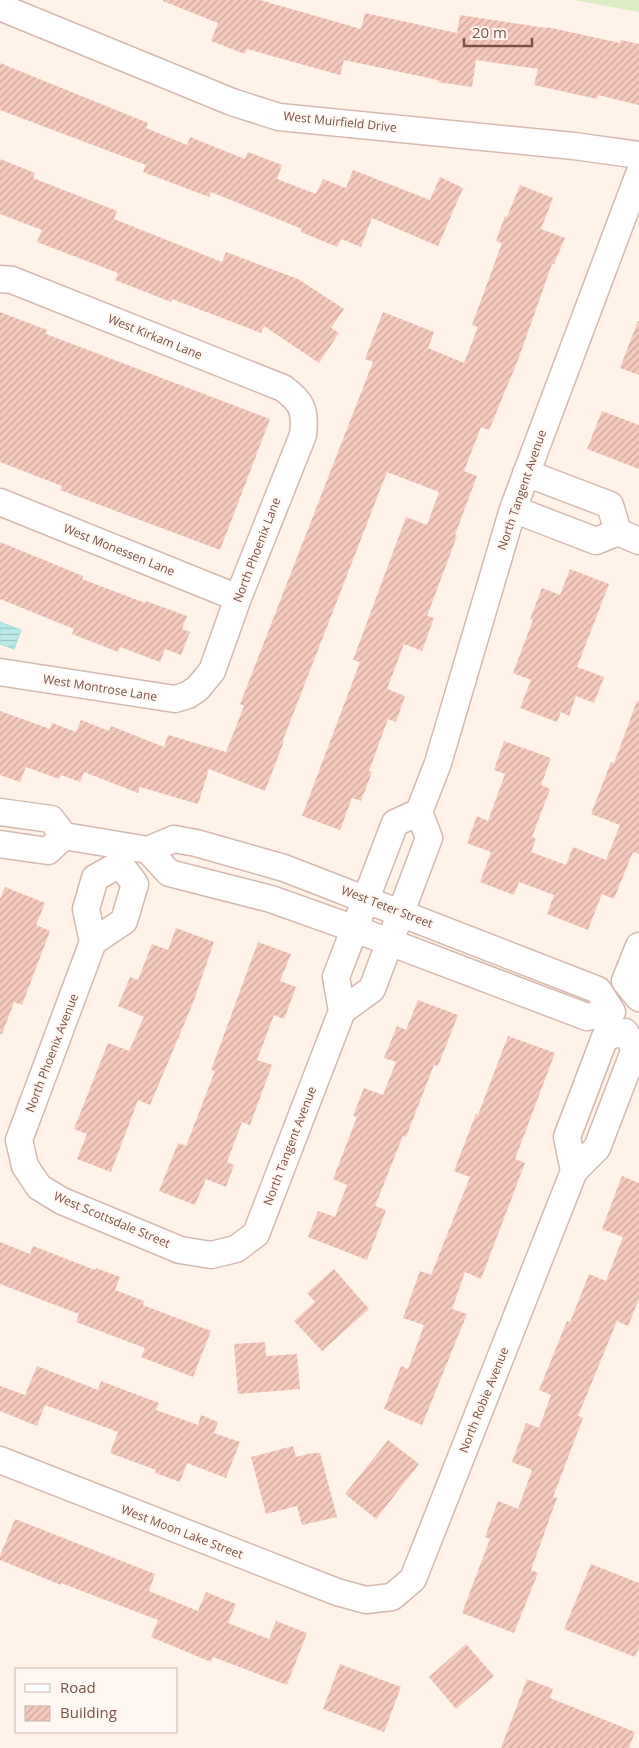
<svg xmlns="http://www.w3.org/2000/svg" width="639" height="1748" viewBox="0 0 639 1748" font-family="'Open Sans',sans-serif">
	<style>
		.green { fill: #ddeec5 }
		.water { fill: url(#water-rules); stroke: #9fdedd }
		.building { fill: url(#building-hatch) }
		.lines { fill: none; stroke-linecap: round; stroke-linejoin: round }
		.minor-casing { stroke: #d5b9af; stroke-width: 29 }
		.minor { stroke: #fff; stroke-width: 26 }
		.labels { text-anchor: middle; stroke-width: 4; stroke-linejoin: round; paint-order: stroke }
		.street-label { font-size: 12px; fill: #7c5249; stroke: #fff7f1 }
	</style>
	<defs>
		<pattern id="water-rules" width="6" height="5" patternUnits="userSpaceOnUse" patternTransform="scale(1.25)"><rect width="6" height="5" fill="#baebe9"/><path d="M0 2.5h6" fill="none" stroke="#9cc1bf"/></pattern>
		<pattern id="building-hatch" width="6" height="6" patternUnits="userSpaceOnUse" patternTransform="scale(1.25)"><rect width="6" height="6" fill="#f6cabd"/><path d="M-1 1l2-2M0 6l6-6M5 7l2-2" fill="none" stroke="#cca79c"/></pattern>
	</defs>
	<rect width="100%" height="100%" fill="#fef2e9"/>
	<path class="green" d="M573,0H639V12Z"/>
	<path class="water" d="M0,622L21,630L14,649L0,644Z"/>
	<path class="building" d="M163,0H260L361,29L365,13L457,33L460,15L546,28L547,27L620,43L621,40L639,44V105L598,95L597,99L534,85L538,69L476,60L472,87L438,82V80L344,60L340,75L247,49L245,54L211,41L218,23L163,1Z
		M0,63L148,123L146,128L187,145L190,137L245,159L248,152L282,165L277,179L316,194L323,179L346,188L353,170L430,200L440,177L463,188L438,246L372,218L361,247L341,239L337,247L301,232L302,229L211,192L209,197L143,172L146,165L0,110Z
		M0,159L35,173L33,178L117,211L114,219L222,262L226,252L298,279L344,309L331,328L339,333L319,363L264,326L261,333L172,299L171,302L115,280L118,273L37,242L42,230L0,214Z
		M520,185L553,198L541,229L565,238L554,264H552L518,360L489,430L481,427L464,471L477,476L455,535L457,536L427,616L434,618L422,651L404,644L387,689L405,696L396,722L388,719L369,771L372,772L361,801L352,798L340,830L302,816L360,662L353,660L406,517L427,525L439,492L387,472L283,740L284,741L265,791L209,769L198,804L140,787L138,793L84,772L80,782L61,775L59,779L26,767L20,782L0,775V711L50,729L52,723L76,732L81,720L109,731L111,726L164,747L168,735L226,752L244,706L240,704L373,362L365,359L383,312L434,332L428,348L464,363L478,327L472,325L502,243L496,241L505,216L507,217Z
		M0,312L47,330L46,334L270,419L220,550L60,490L62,486L0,462Z
		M638,321H639V375L620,368Z
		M602,411L639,425V469L587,449Z
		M0,542L83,576L82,579L145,603L146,601L187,616L182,629L190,632L181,655L165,649L160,662L120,647L118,652L72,634L74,629L0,599Z
		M570,569L609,584L577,667L604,677L594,703L576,696L569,716L561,712L557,722L520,708L531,680L513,673L533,620L530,619L542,588L560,595Z
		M637,701H639V854L633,852L614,899L602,894L588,930L547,914L554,895L519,882L514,895L480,882L491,852L467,843L477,816L488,821L505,774L494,770L504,741L551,758L541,785L550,789L532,837L536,839L531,852L566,865L573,847L606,860L620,825L591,814L611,762L614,763Z
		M5,887L45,903L36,925L50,931L22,1005L14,1002L2,1034H0V899Z
		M176,928L214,942L193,1003L150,1105L138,1100L111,1172L77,1159L87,1134L74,1129L108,1043L129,1051L144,1017L118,1006L130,977L138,980L152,944L168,950Z
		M258,942L291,954L280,981L296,987L284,1019L274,1015L257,1060L272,1065L250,1125L242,1122L227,1162L234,1165L226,1187L206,1179L195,1205L159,1191L178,1143L186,1146L215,1071L211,1070Z
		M418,1000L458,1015L438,1066L434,1065L406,1137L403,1136L375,1206L386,1210L367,1260L308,1237L318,1211L335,1217L347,1185L333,1179L357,1117L353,1116L364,1088L383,1095L396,1062L384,1058L397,1026L406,1030Z
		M508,1036L555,1053L515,1159L525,1163L481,1279L465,1272L452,1309L467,1314L422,1425L384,1409L401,1366L408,1369L424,1325L403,1318L420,1271L431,1275L470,1177L454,1171L476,1114L478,1115Z
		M622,1176L639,1183V1299L628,1326L617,1321L578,1416L583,1418L553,1497L557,1498L531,1570L538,1573L514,1633L462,1613L490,1539L485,1537L498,1501L518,1509L532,1470L512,1462L526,1423L539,1428L551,1395L539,1390L567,1321L570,1322L589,1274L606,1281L623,1237L602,1229Z
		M0,1242L30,1254L33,1246L95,1270L96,1268L120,1277L115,1290L144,1301L143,1305L211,1331L193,1377L141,1357L145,1348L76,1322L79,1314L0,1284Z
		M334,1269L369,1309L322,1351L294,1321L315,1302L307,1293Z
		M265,1342L266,1356L297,1354L300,1389L238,1394L234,1344Z
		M37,1366L98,1390L101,1381L159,1403L156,1410L198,1425L201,1415L218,1422L214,1433L240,1442L226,1478L187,1463L180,1482L155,1473L156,1470L110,1453L118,1432L45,1405L37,1426L0,1411V1386L25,1395Z
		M388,1440L419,1464L376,1519L345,1494Z
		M293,1446L296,1457L312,1453H320L337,1517L302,1525L297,1506L266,1514L251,1457Z
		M15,1519L155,1574L149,1591L198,1611L206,1592L236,1604L228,1623L269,1639L276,1621L307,1633L287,1685L213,1657L211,1662L151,1637L158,1620L61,1583V1585L0,1560V1556Z
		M591,1564L639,1583V1647L635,1657L564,1629Z
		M466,1644L494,1676L456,1709L429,1677Z
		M340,1664L401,1687L384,1732L323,1709Z
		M527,1679L553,1689L550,1698L635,1732L629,1748H501Z"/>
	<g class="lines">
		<defs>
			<path id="minor" d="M0,7L232,102L279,117L574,146L639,155
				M0,279L12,280L283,388C302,402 306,410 303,435L238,598L212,671L198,688L188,695L175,699L0,672
				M0,502L238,598
				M513,509L596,541L618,532L610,505L526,473
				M618,532L639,541
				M0,812L51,819L64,836L148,850L174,839L196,843L284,868L598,990L612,1012L587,1017L355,929L271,899L169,873L148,850
				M419,812L429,838L372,989L342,1011L336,977L395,823L419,812L438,763L513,509L639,174
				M0,844L48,851L64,836
				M120,864L95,878L86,909L93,942L124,921L135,884L120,864L121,846
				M93,942L19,1140L25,1166L39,1187L62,1201L180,1250L211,1255L236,1249L256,1234L342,1011
				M639,946L625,981L639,998
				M625,1032L635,1049L597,1148L574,1171L567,1137L605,1037Z
				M0,1460L337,1592L366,1600L392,1597L413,1579L574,1171"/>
		</defs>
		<use href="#minor" class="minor-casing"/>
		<use href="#minor" class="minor"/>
	</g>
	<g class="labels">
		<g class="street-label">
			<text transform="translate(340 122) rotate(6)" y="4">West Muirfield Drive</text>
			<text transform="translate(155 337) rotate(22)" y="4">West Kirkam Lane</text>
			<text transform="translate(522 490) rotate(-71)" y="4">North Tangent Avenue</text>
			<text transform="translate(119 550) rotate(22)" y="4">West Monessen Lane</text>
			<text transform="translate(257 550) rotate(-69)" y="4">North Phoenix Lane</text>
			<text transform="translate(100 688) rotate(9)" y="4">West Montrose Lane</text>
			<text transform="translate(387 907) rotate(21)" y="4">West Teter Street</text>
			<text transform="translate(52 1053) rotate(-69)" y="4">North Phoenix Avenue</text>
			<text transform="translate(290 1146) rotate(-69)" y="4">North Tangent Avenue</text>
			<text transform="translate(112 1220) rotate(23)" y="4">West Scottsdale Street</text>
			<text transform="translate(484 1400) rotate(-68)" y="4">North Robie Avenue</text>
			<text transform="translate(182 1532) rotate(21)" y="4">West Moon Lake Street</text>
		</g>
	</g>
	<rect x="15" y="1668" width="162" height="65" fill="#fff7f1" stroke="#cbb5ae"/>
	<rect x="25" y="1684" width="25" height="8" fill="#ffffff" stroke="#cbb5ae"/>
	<text x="60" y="1693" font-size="15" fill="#7c5249">Road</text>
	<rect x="25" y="1706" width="25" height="15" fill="url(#building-hatch)" stroke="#cbb5ae"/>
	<text x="60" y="1718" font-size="15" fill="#7c5249">Building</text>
	<path d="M464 38v8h68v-8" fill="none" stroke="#7c5249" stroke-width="2.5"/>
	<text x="472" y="38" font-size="15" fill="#7c5249" stroke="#fff7f1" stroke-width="4" paint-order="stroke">20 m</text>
</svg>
